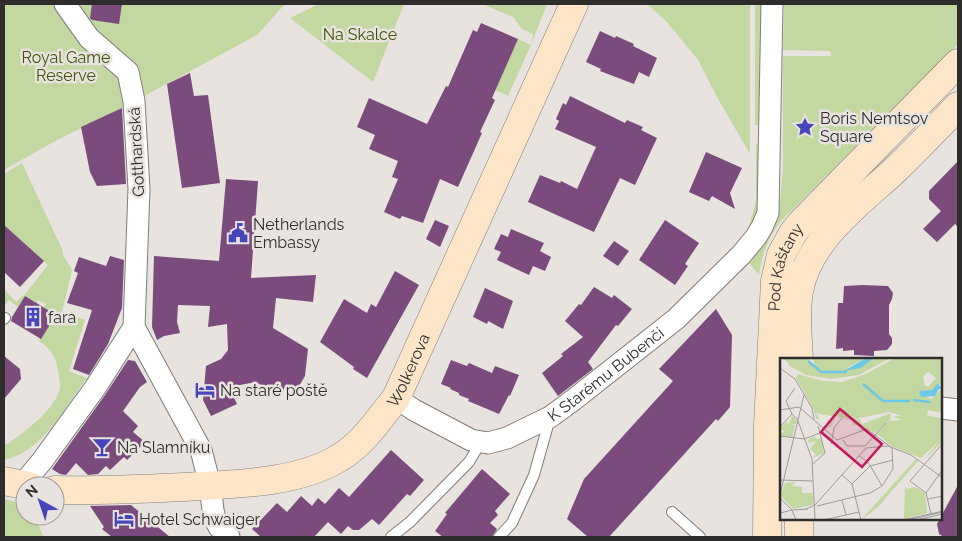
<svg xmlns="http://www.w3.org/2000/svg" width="962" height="541" viewBox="0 0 962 541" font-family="Raleway,sans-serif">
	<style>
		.green { fill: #c3d7a0 }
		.building { fill: #7b4b7d }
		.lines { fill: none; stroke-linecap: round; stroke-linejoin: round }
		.lane-casing { stroke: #7f7b78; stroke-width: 12 }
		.street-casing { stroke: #7f7b78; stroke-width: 23 }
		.secondary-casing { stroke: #7f7b78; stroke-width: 29 }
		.lane { stroke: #fff; stroke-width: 10 }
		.street { stroke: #fff; stroke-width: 21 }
		.secondary { stroke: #fce6c7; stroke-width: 28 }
		.labels { text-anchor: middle; stroke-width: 5; stroke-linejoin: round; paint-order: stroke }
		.park-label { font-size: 16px; fill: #405403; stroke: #e8e3df }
		.poi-label { font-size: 16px; fill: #2f2d2c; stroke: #e8e3df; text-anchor: start }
		.street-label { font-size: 16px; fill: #2f2d2c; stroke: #e8e3df }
		.inset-river { fill: none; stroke: #6cc8e4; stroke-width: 2.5 }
		.inset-road { fill: none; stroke: #9e9a97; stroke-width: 1 }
		.view { fill: #c2185b; fill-opacity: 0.15; stroke: #c2185b; stroke-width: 2.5 }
		.inset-edge { fill: none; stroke: #2f2d2c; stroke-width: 2.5 }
	</style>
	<rect width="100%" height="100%" fill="#e8e3df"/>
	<path class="green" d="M4,4H285L257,35L124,107L57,140L4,170Z
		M319,4H404L373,82L290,18Z
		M482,4H547L531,45L508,96L495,90L518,39L531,45L533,34L522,29L513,17Z
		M647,4H750V154L718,99L698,60L666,21Z
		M755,4H765L764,126L755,125Z
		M784,4H958V44L781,221C768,237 762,255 759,275L744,257L778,213L780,203L783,169V56H831L830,51L783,50Z
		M756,144H764V203L748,230L756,202Z
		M22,163L62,249L63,255L72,270L62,312L85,320L69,371L89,379L85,380C64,410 42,452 4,460V445L9,443C25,431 58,408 60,386C60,379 58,372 57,366C55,356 49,347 39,341L56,315L44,308L46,304L38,300L37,303L25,296L18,307L9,300L4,307V289L16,302L26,293L48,265L4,225V174Z
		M4,499L25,504V516H34L44,537H4Z"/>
	<path class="building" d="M92,4H122L119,24L92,20L90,18Z
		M481,23L518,39L492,98L495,100L480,132L482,133L458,187L440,179L423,223L402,216L400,219L384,212L398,179L392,177L398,161L369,149L375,135L357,127L369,98L427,124L446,86L448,87L473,30L477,32Z
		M600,31L615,38L616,36L634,44L633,46L657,58L649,77L639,72L634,84L600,71L601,69L586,62Z
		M190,73L194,96L208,95L220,183L182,188L167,84Z
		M570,96L625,123L627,120L643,127L641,130L657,138L635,185L620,178L594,232L528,202L540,175L560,183L561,181L577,189L596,147L555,129L559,121L556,119L563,103L566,105Z
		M122,108L126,184L97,186L90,172L81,127Z
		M706,152L742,168L730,193L735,209L712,196L709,201L689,192Z
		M958,161V227L955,224L937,242L923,229L941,211L929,199V191Z
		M226,179L258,181L251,278L316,275L313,302L276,298L273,328L308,349L305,376L295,393L285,387L280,396L256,382L229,387L237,404L211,416L203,400L206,366L221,359L228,350L227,324L208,327L210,306L178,305L177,322L180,333L164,336L157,340L152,327L154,256L219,261Z
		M435,220L449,226L440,247L426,239Z
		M665,220L699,243L685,264L688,266L675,285L639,260Z
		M4,225L44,261L20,287L4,272Z
		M511,229L544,243L540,251L551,257L545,271L533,266L529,275L497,260L501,252L494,249L501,234L508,237Z
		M614,241L629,251L618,266L603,256Z
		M110,256L124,260L122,308L108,344L89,375L73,369L92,310L67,303L78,273L74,271L79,257L106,266Z
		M395,271L419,285L367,378L353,369L354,367L320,342L344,299L367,313L371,304L376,307Z
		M862,285L888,286L893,293L892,299L889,305V334L892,338V344L887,350L874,351V356L854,355V350L843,351V348L836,349L838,303H843L844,286Z
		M594,287L612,298L614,295L632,309L618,326L616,325L588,362L593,369L558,396L542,373L563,356L561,354L583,337L565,321L579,304L581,305Z
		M485,288L513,301L503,329L488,321L487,324L473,317Z
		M25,296L56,315L41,339L11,321L12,317Z
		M716,309L732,335L730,407L718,421L716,419L609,537H588L567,519L584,479L673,381L659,369Z
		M4,356L20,369L21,379L4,399Z
		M128,360L135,361L147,382L140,387L123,411L138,426L133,432L145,442L127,460L124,457L110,470L106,466L98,474L88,475L76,463L66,475L60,474L52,469L105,395Z
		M451,360L467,366L469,363L492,373L495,366L519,375L510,396L509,395L499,414L468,401L469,399L459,395V393L450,389L451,388L441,384Z
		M391,450L424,480L410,496L407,494L379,525L372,519L359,530H353L348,526L341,534L328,522L314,537H261L252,529L277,503L287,512L301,496L312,506L318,498L325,504L339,488L349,497Z
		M482,469L510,494L495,511L498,515L490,523L497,529L492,537H443L435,531L447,514L445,513Z
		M958,485V537H944L939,534L937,524Z
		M131,505L170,537H112L102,529L104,527L90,506Z"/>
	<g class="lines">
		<defs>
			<path id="lane" d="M4,319L5,318
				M672,512L700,537
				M391,537L410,522L469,462L481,442
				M499,537L512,523L534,475L550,418"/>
			<g id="street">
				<path d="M134,327L201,450L210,485L213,510L215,519L219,527L229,537"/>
				<path id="s1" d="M396,398L414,410L471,440L488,443L507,438L550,417L572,401L676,319L741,255L756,237L762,227L768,213L772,4"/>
				<path d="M941,408L958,410"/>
				<path d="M22,485L42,461L95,388L134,327L139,189L134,101L128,72L89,38L65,4"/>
			</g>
			<g id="secondary">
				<path d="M799,360C798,337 795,314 799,291C809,239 857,205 894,171C916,150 937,128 958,106"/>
				<path d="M4,481L29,486"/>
				<path id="s2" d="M55,490C98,491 141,489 184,487C232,484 297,484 339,458C363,444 379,419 396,398L574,4"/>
				<path id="s3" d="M767,537L768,425L775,281L781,255L793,233L801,223L958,63"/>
				<path d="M799,537V520"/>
			</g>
		</defs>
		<use href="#lane" class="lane-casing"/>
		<use href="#street" class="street-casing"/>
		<use href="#secondary" class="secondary-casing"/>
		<use href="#lane" class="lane"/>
		<use href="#street" class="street"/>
		<use href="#secondary" class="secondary"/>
	</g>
	<defs>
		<symbol id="sight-bare" viewBox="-9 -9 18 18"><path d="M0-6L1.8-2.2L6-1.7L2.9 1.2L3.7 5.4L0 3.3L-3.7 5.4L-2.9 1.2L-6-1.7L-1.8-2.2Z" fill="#4844ba" stroke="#e8e3df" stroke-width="2.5" paint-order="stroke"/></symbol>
		<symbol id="civic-bare" viewBox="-9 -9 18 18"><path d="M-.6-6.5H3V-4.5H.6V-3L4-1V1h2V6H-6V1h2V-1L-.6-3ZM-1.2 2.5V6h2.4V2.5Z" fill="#4844ba" stroke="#e8e3df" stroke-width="2.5" paint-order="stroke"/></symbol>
		<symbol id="building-bare" viewBox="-9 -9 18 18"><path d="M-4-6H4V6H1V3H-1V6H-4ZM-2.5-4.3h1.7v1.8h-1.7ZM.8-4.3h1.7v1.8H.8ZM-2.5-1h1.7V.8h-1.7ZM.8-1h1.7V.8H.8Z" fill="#4844ba" stroke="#e8e3df" stroke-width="2.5" paint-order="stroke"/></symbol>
		<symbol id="hotel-bare" viewBox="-9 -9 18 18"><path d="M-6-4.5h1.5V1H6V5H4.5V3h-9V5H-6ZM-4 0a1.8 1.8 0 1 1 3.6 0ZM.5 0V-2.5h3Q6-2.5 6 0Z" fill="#4844ba" stroke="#e8e3df" stroke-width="2.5" paint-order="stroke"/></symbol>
		<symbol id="bar-bare" viewBox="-9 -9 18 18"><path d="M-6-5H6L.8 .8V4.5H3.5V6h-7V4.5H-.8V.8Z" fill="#4844ba" stroke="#e8e3df" stroke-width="2.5" paint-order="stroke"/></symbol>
	</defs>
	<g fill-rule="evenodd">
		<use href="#sight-bare" x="791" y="113" width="28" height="28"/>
		<use href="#civic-bare" x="224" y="219" width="28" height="28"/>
		<use href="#building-bare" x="19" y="303" width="28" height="28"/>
		<use href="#hotel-bare" x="191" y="376" width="28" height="28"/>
		<use href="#bar-bare" x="88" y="433" width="28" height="28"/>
		<use href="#hotel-bare" x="110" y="505" width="28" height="28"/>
	</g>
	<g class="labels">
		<g class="park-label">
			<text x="360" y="40">Na Skalce</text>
			<text x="66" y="63">Royal Game<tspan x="66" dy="18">Reserve</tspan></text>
		</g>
		<g class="poi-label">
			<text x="820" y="124">Boris Nemtsov<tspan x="820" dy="18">Square</tspan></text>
			<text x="253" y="230">Netherlands<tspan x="253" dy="18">Embassy</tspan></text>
			<text x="48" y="323">fara</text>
			<text x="220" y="396">Na staré poště</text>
			<text x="117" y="453">Na Slamníku</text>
			<text x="139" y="525">Hotel Schwaiger</text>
		</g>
		<g class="street-label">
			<text transform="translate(136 152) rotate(-93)" y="6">Gotthardská</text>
			<text dy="6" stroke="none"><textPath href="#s3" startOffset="272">Pod Kaštany</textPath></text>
			<text dy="6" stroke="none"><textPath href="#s2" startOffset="402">Wolkerova</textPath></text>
			<text dy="6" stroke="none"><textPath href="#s1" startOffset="241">K Starému Bubenči</textPath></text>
		</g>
	</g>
	<g transform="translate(780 358)">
		<rect width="162" height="162" fill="#e8e3df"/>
		<path d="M4,0H31L29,2L35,9L33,0H86L66,10H81L94,0H110L79,17L51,21L26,17L10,8ZM115,0H162V27L158,25L152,32L139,33L151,41L162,31V55L148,52L147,57L160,60L162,57V84L143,103L160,82L141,100L113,89L97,76L109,63L121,62L113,58H122L109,54L70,62L56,58L50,70H45L51,66L46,62L53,64L52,58L36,55L39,60L36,61L34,52L16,20L18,16L42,23L62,24L86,16ZM148,14L156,20L149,28H145L143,18ZM108,56H111V61L95,75L88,71L78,73L82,70L79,65L73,68L72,62L80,61L82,66ZM12,58L17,62L16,66H11L15,67L12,80L0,77L5,73L0,71L6,64L9,66ZM34,78L36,81L41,80L44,95L33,100L36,96L30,91L36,83L29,85L28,82ZM136,101L138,103L98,149L81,162ZM16,124L12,128L22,129V135H33V147L13,151L1,138L5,125ZM125,128L126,131L135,129L145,135L147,155L124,161Z" fill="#c3d7a0" fill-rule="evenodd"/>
		<path d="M86,0H94L81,10L64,13ZM158,25L162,31H159L155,38L141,39L139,33L152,32Z" fill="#6cc8e4"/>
		<path class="inset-river" d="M28,3L41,14H67M83,26L103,43H130M133,42L150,44"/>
		<path class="inset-road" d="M0,10L15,21L32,50L34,61M6,43L12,56L18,62M6,43L15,30M0,52L19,49L57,82L87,71L112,90L113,111L102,128L90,135L37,148M18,63L32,101L35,162M0,69L12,56M0,78L24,81L40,75M63,82L67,88H85L106,65M51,86L54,70L62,60M79,98L88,104L102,128M33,106L45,95L38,68M62,117L72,126L81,162M0,122L33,123M72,126L90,108L113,102M146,135L163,111M0,137L24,37M0,140L12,152L28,151M148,141L163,138M62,142L66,157M26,151L35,147L86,90L108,88L131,97L163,120M0,155L12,152L16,162M151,156L146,135L130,123L163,85M44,162L79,154M123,162L163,153M128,162L163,154M136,162L163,156"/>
		<path class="view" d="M60,51L102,86L82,109L41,74Z"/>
		<rect width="162" height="162" class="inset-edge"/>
	</g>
	<rect width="962" height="541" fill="none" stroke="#2f2d2c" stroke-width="10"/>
	<g transform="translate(40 501) rotate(320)"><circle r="24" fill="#e8e3df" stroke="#9e9a97"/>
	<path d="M0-4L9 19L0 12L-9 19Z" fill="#4844ba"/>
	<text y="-8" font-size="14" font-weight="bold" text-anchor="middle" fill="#2f2d2c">N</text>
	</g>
</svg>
